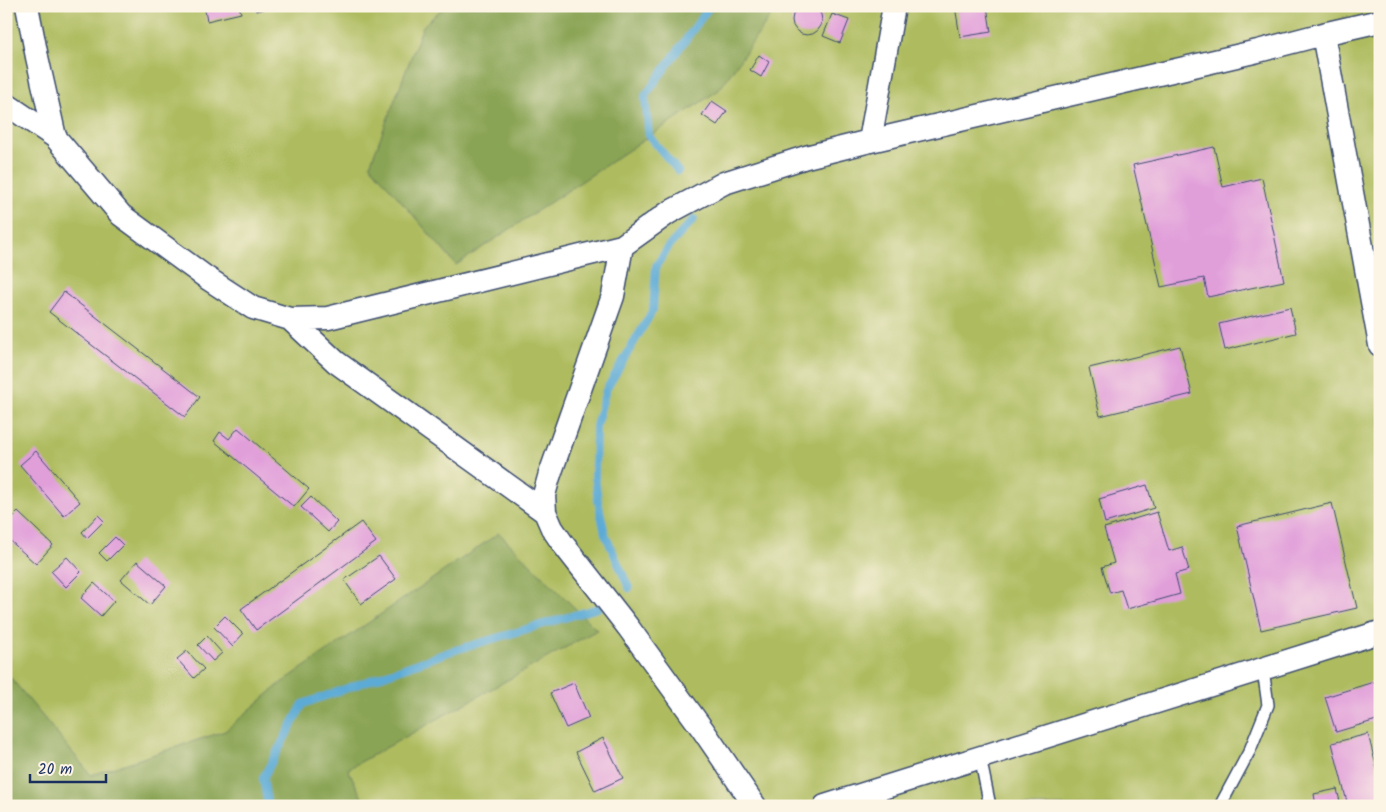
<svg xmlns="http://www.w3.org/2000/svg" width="1386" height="812" viewBox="0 0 1386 812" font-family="Kalam,sans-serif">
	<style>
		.green { fill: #aebc5e; stroke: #64765e }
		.forest { fill: #8aa455; stroke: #526a5a }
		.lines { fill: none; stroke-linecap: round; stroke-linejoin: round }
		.stream { stroke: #5caad6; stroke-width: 8 }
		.building { fill: #e19fda }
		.service-casing { stroke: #3b4b6f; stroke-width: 14 }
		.minor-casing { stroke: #3b4b6f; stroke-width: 25 }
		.service { stroke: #fff; stroke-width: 11 }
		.minor { stroke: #fff; stroke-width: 22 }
	</style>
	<rect width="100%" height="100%" fill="#fcf5e5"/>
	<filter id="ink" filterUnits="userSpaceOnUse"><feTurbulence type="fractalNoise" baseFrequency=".02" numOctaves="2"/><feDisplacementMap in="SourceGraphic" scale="10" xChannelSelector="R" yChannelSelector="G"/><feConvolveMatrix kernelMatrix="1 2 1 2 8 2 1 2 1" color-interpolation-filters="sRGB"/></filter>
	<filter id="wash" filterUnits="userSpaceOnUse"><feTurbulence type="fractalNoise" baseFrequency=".0096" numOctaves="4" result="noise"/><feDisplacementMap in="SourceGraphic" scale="20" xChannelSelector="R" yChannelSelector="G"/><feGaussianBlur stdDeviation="1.12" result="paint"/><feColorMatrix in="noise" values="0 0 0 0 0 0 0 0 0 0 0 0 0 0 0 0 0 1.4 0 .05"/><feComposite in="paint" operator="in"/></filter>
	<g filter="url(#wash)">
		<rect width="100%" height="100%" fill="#f2e9cf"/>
		<path class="green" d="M6,6H1380V806H6Z"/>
		<path class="forest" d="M445,6H778L719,90L456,265L370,165L423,26Z
			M499,533L597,630L348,769L366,806H6V672L91,775L225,731L281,683Z"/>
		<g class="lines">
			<path class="stream" d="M678,171L649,136L645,96L710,6
				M629,588L605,534L598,501L595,476L596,426L606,390L653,310L656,266L670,245L694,219
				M268,806L263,778L303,704L449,652L598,608"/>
		</g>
		<g id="blocks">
			<path class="building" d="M792 20a15 15 0 1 1 30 0a15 15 0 1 1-30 0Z
				M204,6H239L241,13L207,21Z
				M255,6H271V7L256,11Z
				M955,6H987L991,32L960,37Z
				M832,14L849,20L840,43L823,36Z
				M759,55L769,62L761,77L750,70Z
				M712,101L727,111L717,125L702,115Z
				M1214,147L1223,187L1262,178L1284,281L1208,297L1204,278L1161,287L1133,165Z
				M64,292L200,397L185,417L49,312Z
				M1290,307L1296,333L1225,350L1219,324Z
				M1180,346L1192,394L1100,416L1089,368Z
				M238,428L309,489L294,507L214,441L220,432L229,439Z
				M36,451L80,502L64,516L20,465Z
				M1147,485L1154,508L1105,523L1099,499Z
				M311,497L337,522L328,532L301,507Z
				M1332,503L1357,608L1261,630L1237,526Z
				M18,512L53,545L36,564L6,537V524Z
				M1157,512L1169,551L1182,547L1189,570L1175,574L1180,594L1127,609L1121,590L1110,593L1102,567L1114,563L1104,528Z
				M98,515L104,521L87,538L82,532Z
				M361,522L376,542L256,630L241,609Z
				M115,537L123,545L107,561L99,553Z
				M379,556L396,579L361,604L344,580Z
				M67,557L81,572L66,587L51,571Z
				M137,561L166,586L150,605L121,580Z
				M94,583L114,601L101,616L81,598Z
				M225,616L243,634L232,646L214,627Z
				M207,636L222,653L213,661L198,645Z
				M187,651L204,669L194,678L177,659Z
				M1380,680V719L1336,732L1325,697Z
				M574,683L589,718L566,728L550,693Z
				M1368,734L1380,781V806H1348L1332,743Z
				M603,738L623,778L595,791L576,752Z
				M1337,789L1341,806H1316L1314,794Z"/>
		</g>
	</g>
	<g filter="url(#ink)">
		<use href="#blocks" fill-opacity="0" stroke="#3b4b6f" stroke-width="1"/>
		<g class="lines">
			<defs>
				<path id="service" d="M980,757L990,806
					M1220,806L1250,750L1268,705L1263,669"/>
				<path id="minor" d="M27,6L37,57L55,137
					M1323,34L1380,345
					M6,104L55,137L121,215L207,278L253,308L290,319L328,318L622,246L668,213L724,183L806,157L870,141L1258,51L1323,34L1380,21
					M870,141L894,6
					M622,246L613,296L549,477L544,495L545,512L552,528L563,544L628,627L703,730L755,806
					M290,319L336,362L545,512
					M825,806L1380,632"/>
			</defs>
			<use href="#service" class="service-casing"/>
			<use href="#minor" class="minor-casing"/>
			<use href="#service" class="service"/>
			<use href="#minor" class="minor"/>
		</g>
	</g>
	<rect width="1386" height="812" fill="none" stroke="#fcf5e5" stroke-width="25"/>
	<path d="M30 774v8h76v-8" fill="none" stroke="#1b2f5e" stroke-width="2.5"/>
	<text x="38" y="774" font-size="15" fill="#1b2f5e" stroke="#fcf5e5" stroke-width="4" paint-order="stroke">20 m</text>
</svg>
